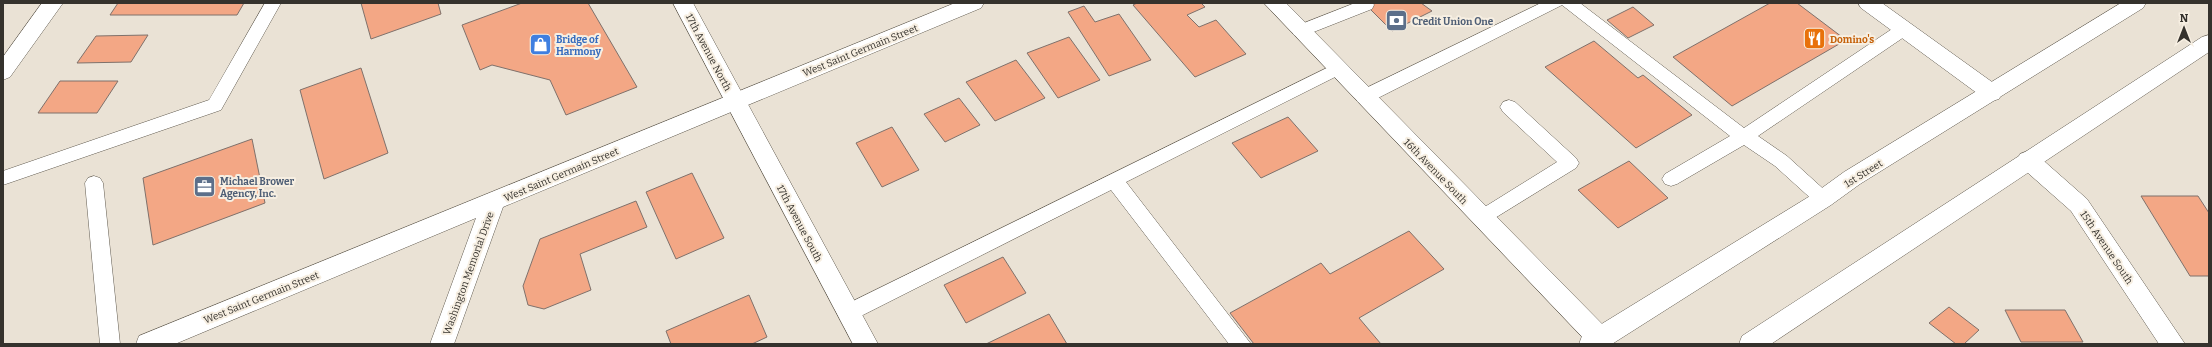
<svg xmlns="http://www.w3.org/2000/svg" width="2212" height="347" viewBox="0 0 2212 347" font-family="Bitter,serif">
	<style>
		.building { fill: #f3a785; stroke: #7f716b }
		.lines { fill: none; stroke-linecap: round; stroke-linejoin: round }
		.lane-casing { stroke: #625c51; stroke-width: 1 }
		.street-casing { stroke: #625c51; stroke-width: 1 }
		.secondary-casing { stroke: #625c51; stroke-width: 1 }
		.highway-casing { stroke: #625c51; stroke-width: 1 }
		.lane { fill: #fff; fill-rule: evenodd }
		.street { fill: #fff; fill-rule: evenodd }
		.secondary { fill: #fff; fill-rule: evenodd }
		.highway { fill: #fff; fill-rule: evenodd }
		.labels { text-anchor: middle; stroke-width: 4; stroke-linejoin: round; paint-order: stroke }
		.service-label { font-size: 10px; font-weight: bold; fill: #4e5e75; stroke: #f7efe2; text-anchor: start }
		.shop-label { font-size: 10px; font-weight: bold; fill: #366cbe; stroke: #f7efe2; text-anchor: start }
		.food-label { font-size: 10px; font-weight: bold; fill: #c56008; stroke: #f7efe2; text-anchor: start }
		.street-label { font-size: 10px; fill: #35322d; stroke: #f7efe2 }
	</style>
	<rect width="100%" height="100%" fill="#eae2d5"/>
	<path class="building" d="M118,3H244L237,15H110Z
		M361,3H438L441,14L371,39Z
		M522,3H588L637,87L566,115L550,80L492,65L480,70L462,25Z
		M1137,3H1201L1205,7L1187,15L1199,27L1216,20L1246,54L1195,77L1133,5Z
		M1364,3H1421L1432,11L1392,31Z
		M1770,3H1797L1846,40L1732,106L1673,57Z
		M1084,6L1095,22L1119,14L1151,60L1109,76L1068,12Z
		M1633,7L1654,25L1628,38L1607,20Z
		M148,35L131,62L77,63L96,36Z
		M1069,37L1100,80L1058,98L1027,53Z
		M1594,41L1638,78L1643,75L1692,115L1636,148L1545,67Z
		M1016,60L1045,98L995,121L966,82Z
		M361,68L388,153L324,179L300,90Z
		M60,81H118L97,113H38Z
		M959,98L980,125L945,142L924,114Z
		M1288,117L1318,151L1261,178L1232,143Z
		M892,127L919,170L882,187L856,143Z
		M252,139L265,203L153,245L143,178Z
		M1629,161L1668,198L1618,228L1578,190Z
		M692,173L724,238L676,259L646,192Z
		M2141,196H2198L2209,213V276H2190Z
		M636,201L647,227L580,254L591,290L544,309L528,305L523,286L540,239Z
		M1409,231L1444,269L1359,318L1381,344H1254L1230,313L1321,263L1330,274Z
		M1003,257L1026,293L966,323L944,285Z
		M749,295L767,337L752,344H671L666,331Z
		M1949,307L1979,330L1964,344H1956L1929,323Z
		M2005,310H2065L2083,342H2021Z
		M1049,314L1067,344H986Z"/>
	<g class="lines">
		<defs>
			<path id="lane" d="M265,3H281L221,110L3,185V171L209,100Z
				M1355,3H1373L1374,5L1372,9L1306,35L1300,37L1294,35L1292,31L1294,27Z
				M1541,3H1580L1744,128L1898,25L1904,23L1910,25L1912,29L1910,33L1758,136L1787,156L1829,194L1832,199L1829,204L1823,206L1817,204L1775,166L1744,145L1677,184L1671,186L1665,184L1662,179L1665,174L1730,136L1562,5L1370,102L1364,104L1358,102L1355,97L1358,92Z
				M1337,63L1343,65L1345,69L1343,73L1126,182L1251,344H1229L1111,190L855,319L848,321L841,319L838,313L841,307Z
				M1509,100L1515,102L1576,158L1579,163L1576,168L1482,226L1475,223L1473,218L1475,213L1557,162L1503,112L1500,107L1503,102Z
				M94,176L100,178L103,183L120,344H100L85,183L88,178Z"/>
			<path id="street" d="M42,3H63L10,77L3,80V57Z
				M673,3H693L878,344H853Z
				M1264,3H1286L1608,330L1611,338L1608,344H1589Z
				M1858,3H1882L1999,87L2002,93L1999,99L1992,101L1985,99L1861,8Z
				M2028,151L2036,154L2087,199L2185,344H2159L2071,211L2020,166L2017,160L2020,154Z"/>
			<path id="secondary" d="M955,3H984L981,8L503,207L454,344H430L476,218L175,344H136L139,336Z"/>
			<path id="highway" d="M2121,3H2146L2143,8L1860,184L1831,205L1612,344H1579L1582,336L1815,193L1844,172Z
				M2209,35V52L1771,344H1739L1742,336L2202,37Z"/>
		</defs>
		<use href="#lane" class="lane-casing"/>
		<use href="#street" class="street-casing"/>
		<use href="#secondary" class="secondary-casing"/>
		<use href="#highway" class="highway-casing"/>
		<use href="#lane" class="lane"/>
		<use href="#street" class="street"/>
		<use href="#secondary" class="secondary"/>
		<use href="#highway" class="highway"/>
	</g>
	<defs>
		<symbol id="bank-square" viewBox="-11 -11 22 22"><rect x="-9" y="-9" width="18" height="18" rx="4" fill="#5c6f8a" stroke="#f7efe2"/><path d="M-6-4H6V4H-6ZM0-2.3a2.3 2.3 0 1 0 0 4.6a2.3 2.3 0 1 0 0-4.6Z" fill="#fff"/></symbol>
		<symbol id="restaurant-square" viewBox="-11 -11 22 22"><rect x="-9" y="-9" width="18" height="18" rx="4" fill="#e8710a" stroke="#f7efe2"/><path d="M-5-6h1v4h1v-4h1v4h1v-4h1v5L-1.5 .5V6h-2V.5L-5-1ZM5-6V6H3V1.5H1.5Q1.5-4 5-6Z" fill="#fff"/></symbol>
		<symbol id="shop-square" viewBox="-11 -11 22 22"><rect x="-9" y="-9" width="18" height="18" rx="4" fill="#3f7fe0" stroke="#f7efe2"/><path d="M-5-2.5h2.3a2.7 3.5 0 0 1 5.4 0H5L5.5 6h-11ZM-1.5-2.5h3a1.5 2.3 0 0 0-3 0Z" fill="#fff"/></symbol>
		<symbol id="office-square" viewBox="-11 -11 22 22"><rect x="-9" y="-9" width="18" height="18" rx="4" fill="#5c6f8a" stroke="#f7efe2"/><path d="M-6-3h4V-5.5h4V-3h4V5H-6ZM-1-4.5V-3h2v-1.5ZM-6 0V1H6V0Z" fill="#fff"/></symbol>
	</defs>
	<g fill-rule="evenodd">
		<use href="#bank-square" x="1384" y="8" width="25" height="25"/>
		<use href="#restaurant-square" x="1802" y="26" width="25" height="25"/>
		<use href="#shop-square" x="528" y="32" width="25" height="25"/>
		<use href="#office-square" x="192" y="174" width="25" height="25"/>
	</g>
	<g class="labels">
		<g class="service-label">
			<text x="1412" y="25">Credit Union One</text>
			<text x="220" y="185">Michael Brower<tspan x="220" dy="12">Agency, Inc.</tspan></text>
		</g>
		<g class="shop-label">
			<text x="556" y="43">Bridge of<tspan x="556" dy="12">Harmony</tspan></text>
		</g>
		<g class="food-label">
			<text x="1830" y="43">Domino's</text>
		</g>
		<g class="street-label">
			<text transform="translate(860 50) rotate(-22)" y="4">West Saint Germain Street</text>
			<text transform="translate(709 52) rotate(62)" y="4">17th Avenue North</text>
			<text transform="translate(1436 171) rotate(46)" y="4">16th Avenue South</text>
			<text transform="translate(1863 173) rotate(-32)" y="4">1st Street</text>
			<text transform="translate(561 174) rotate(-23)" y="4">West Saint Germain Street</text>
			<text transform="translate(800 223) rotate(62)" y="4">17th Avenue South</text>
			<text transform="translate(2107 247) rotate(56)" y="4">15th Avenue South</text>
			<text transform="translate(468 273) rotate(-70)" y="4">Washington Memorial Drive</text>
			<text transform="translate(261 297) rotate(-22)" y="4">West Saint Germain Street</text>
		</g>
	</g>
	<rect width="2212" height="347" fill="none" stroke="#35322d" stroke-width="8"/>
	<g transform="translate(2184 28)" stroke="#f7efe2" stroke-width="3" paint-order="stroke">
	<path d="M0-3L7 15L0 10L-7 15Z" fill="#35322d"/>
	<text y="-6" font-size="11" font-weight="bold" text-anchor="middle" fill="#35322d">N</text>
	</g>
</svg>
